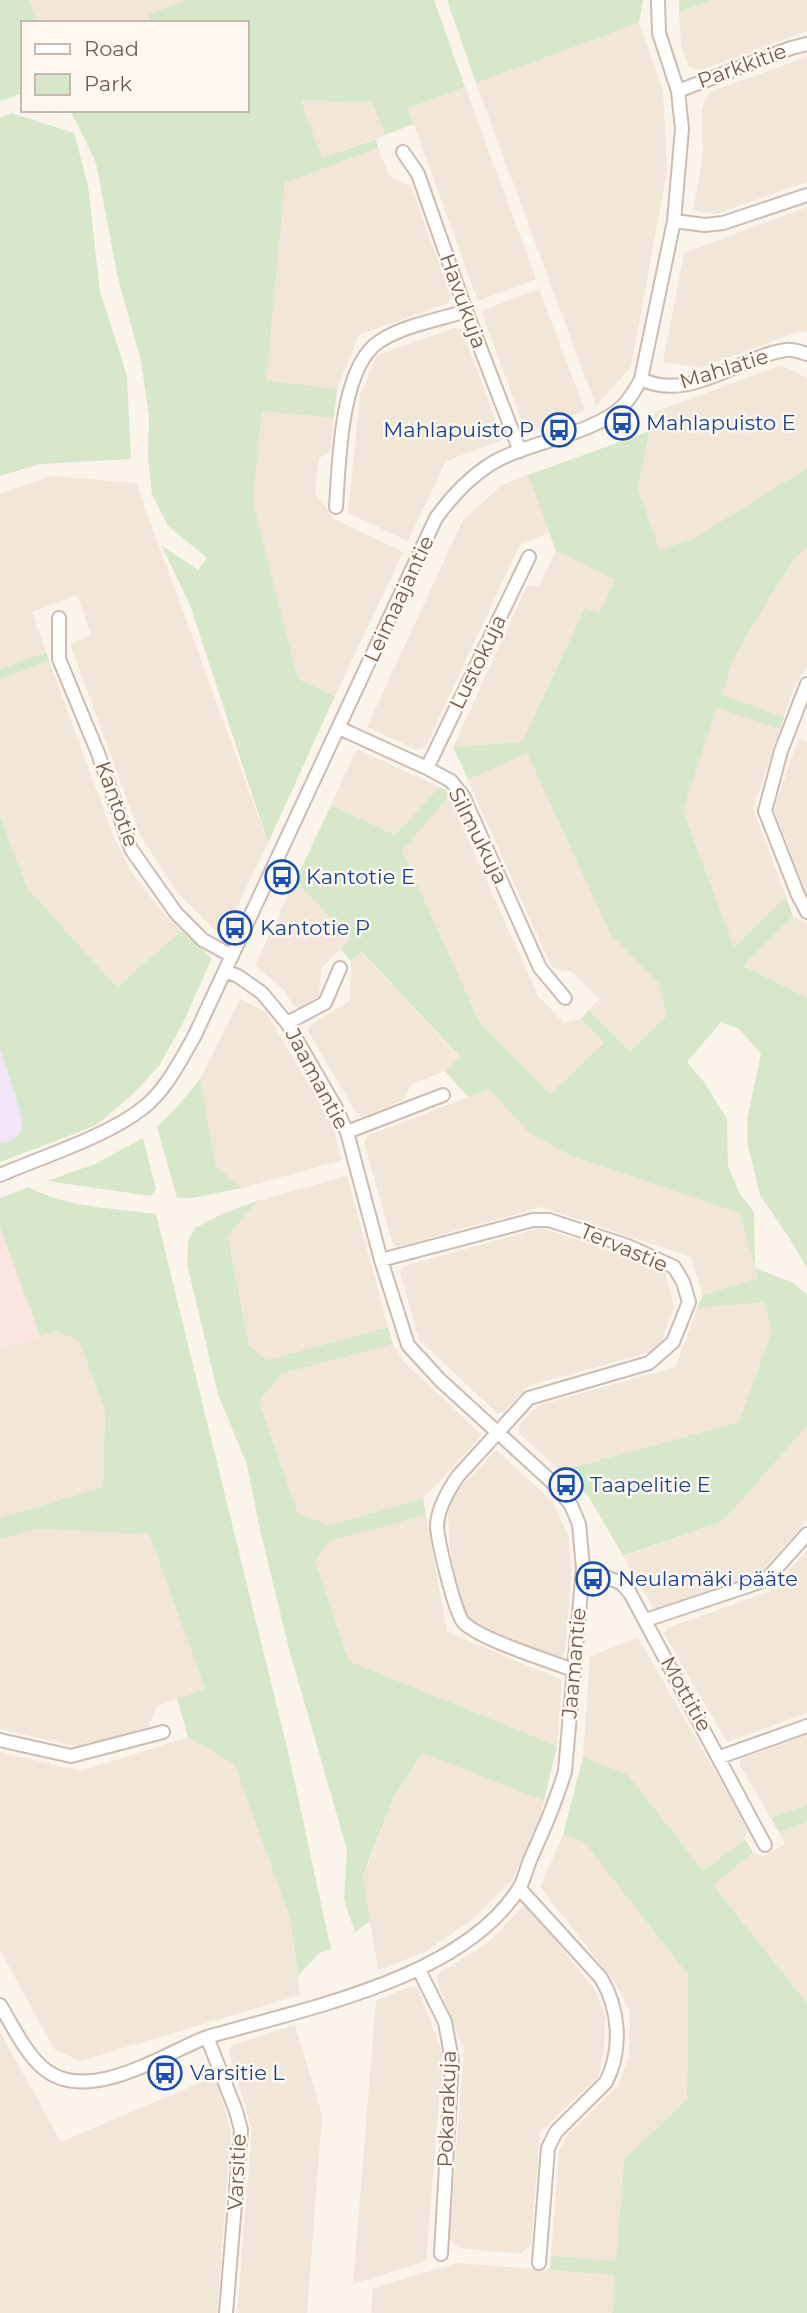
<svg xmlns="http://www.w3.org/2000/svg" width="807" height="2313" viewBox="0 0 807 2313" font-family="Montserrat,sans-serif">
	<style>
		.residential { fill: #f2e6d9 }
		.commercial { fill: #fae6df }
		.education { fill: #f1e6f7 }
		.green { fill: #d6e8c9 }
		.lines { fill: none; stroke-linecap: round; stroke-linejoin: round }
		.minor-casing { stroke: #ccbcb1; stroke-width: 16 }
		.minor { stroke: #fff; stroke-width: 12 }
		.labels { text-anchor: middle; stroke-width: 5; stroke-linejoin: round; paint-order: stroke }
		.street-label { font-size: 21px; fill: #745b4f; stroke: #fef8f0 }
		.transit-label { font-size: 21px; fill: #164399; stroke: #fef8f0; text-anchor: start }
	</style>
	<rect width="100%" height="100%" fill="#fbf4ea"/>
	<path class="residential" d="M29,0H188L149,14L151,23H37Z
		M712,0H807V31L701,70L688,66L681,45L679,12Z
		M639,23L663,90L667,171L631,367L596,406L476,83Z
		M807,57V182L716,214L693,210L703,155L702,108L710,92Z
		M465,87L536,279L478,301L408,108Z
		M301,100L372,102L385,135L322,158Z
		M378,148L389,176L411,186L451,297L448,303L359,335L337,389L265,380L285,183Z
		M807,207V332H798L700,368L663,362L684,253Z
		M539,289L585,411L526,433L481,311Z
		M454,328L462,329L503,440L446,461L408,541L348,513L360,395L377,355Z
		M781,365L807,378V468L693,539L660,551L638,489L655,412Z
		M262,411L334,418L330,453L319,458L315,493L334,519L403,552L335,696L298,679L253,501Z
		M528,475L549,533L520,544L425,748L417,750L367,727L463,520L502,485Z
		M51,476L136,483L268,843L224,934L211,927L177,892L140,835L70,644L91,635L77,595L32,612L46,652L0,669V494Z
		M807,547V667L793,689L784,717L722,696L736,653L794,559Z
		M556,551L616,579L599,615L585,609L522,742L453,747L527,586H539Z
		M49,661L114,837L131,872L163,913L181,931L117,987L27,888L0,815V679Z
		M717,708L780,729L753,809L786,897L734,948L683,809Z
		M798,739L807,742V895L774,810Z
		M357,749L439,787L395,835L331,805Z
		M527,753L610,934L659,984L668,1016L630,1051L589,1010L599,999L572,972L552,968L468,780Z
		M449,796L538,996L564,1023L581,1019L605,1042L550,1094L480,1023L401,850Z
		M295,881L350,940L321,968L319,996L299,1008L293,1006L285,991L255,965Z
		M793,916L807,923V998L742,967Z
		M361,952L460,1058L445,1071L412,1084L403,1100L363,1117L356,1113L308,1031L310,1025L350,1001L351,961Z
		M240,999L266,1012L332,1124L342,1160L242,1188L216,1166L200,1079Z
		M489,1089L529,1133L571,1156L739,1213L758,1278L703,1295L691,1257L541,1207L397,1247L393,1244L364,1143L367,1136Z
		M347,1176L388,1327L267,1360L249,1346L228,1235L257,1201Z
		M542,1228L664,1269L674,1307L658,1350L528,1386L504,1412L497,1413L419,1340L400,1272L404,1266Z
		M764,1301L772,1330L739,1422L560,1471L519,1433V1425L539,1405L676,1367L697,1308Z
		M56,1331L79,1341L105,1411L103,1487L0,1518V1349Z
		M393,1344L404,1362L482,1435L423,1499L329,1525L298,1513L259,1402L281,1374Z
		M807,1426V1520L760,1574L655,1611L623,1557L723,1521Z
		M496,1450L552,1501L569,1537L571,1575L565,1652L562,1658L558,1659L479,1626L466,1615L460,1605L450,1548L448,1518L450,1502L460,1488Z
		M426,1515L447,1632L562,1680L557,1746L349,1661L315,1561L329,1541Z
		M35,1529L149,1534L205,1689L157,1706L148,1727L80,1747L0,1729V1540Z
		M807,1550V1713L727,1742L664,1634L667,1628L771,1591Z
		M638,1638L748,1828L745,1839L703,1871L628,1776L583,1757L590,1656Z
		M807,1735V1805L771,1818L739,1764L741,1759Z
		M188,1737L234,1764L290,1918L300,1995L80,2061L54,2049L0,1950V1752L81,1771Z
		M424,1753L544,1801L540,1819L512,1880L473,1919L425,1952L378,1970L363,1878L393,1799Z
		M807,1822V2003L713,1885L753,1853L764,1856L785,1844L779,1832Z
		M563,1835L584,1842L688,1975L687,2100L624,2160L616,2262L551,2256L559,2151L568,2134L619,2085L629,2054L630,2012L617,1985L540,1887Z
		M523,1906L531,1908L596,1992L605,2017L604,2053L598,2077L540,2132L531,2245L520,2254L459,2248L449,2239L464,2050L437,1981L438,1974L490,1941Z
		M411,1986L418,1988L443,2055L426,2261L353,2284L376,2001Z
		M295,2025L322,2115L307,2313H237L252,2129L229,2052L232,2045Z
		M0,2032L61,2142L209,2079L217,2083L231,2132L217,2313H0Z
		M457,2263L615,2275L612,2313H371L373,2288Z"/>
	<path class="commercial" d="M0,1228L40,1336L0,1349Z"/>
	<path class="education" d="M0,1013L40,1146L0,1160Z"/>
	<path class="green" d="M0,0H29L37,23H23V93L0,101Z
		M188,0H434L465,87L408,108L414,124L385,135L372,102L301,100L322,158L376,139L378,148L285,183L266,380L337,389L334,418L262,411L253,501L298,679L335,696L268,843L190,605L161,545L198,570L207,558L168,526L152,494L148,458L149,416L141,361L118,279L96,163L70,110H247V23H151L148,14Z
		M447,0H643L639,23L476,83Z
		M679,0H712L679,12Z
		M11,113L74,133L88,185L100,291L127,376L131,459L40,464L0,476V118Z
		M650,431L638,489L660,550L693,539L807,468V547L794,559L736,653L722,695L784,717L780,729L717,708L683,810L734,947L786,897L793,916L743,966L807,998V1268L788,1236L760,1195L747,1142V1119L761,1054L739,1029L721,1022L687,1062L704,1082L727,1119L728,1166L740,1194L754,1212L755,1268L794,1283L807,1295V1426L723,1521L623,1556L589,1497L560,1471L739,1422L772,1330L764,1302L697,1308L703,1295L758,1278L739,1213L571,1156L529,1133L489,1089L468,1097L445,1071L460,1057L362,952L351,961L340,949L350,939L295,881L331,805L395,835L439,787L446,790L449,796L402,851L480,1023L550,1094L604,1043L581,1019L589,1010L630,1051L667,1016L659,984L610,934L527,753L468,780L453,747L522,742L585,608L599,614L615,580L556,551L528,475Z
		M46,652L49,661L0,679V669Z
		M0,815L27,888L117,987L181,931L212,958L182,1025L159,1066L131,1096L95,1126L0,1162V1143L11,1141L21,1132L22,1118L0,1048Z
		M200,1079L216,1166L242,1188L192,1198H177L157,1127L178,1106Z
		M143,1138L156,1189L151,1196L47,1181L97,1163Z
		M29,1187C67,1208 114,1208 156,1214L290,1760L331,1950L319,1953L298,1976L290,1918L234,1764L188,1737L177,1699L205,1689L149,1534L35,1529L0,1540V1518L103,1487L105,1411L79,1341L56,1331L40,1336L0,1228V1198Z
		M257,1201L228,1236L249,1346L267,1360L388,1327L393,1344L281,1374L259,1402L298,1513L329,1525L423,1499L426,1515L330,1541L315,1561L349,1661L557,1746L544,1801L423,1753L393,1799L368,1862L363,1878L370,1921L355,1932L344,1900L347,1850L289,1649L260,1530L247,1465L218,1394L187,1264L188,1241L195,1228L222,1214Z
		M583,1757L628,1775L703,1871L745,1839L753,1853L713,1885L807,2003V2313H612L615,2275L550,2270L551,2256L616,2261L624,2160L687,2099L688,1975L584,1842L563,1835Z
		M807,1805V1822L779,1832L771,1818Z"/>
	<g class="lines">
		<defs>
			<path id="minor" d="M678,91L791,48L807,44
				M403,152L418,174L466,311L520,451
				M674,221L705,225L723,223L807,195
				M641,379C689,403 739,357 786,350C793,349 800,352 807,354
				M336,507C339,464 340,366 380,341C405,325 438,320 466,311
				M59,618V659L98,753L131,849L176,913L203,940L232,956
				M807,684L781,751L765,811L798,895L807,912
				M339,728L427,768L451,781L463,796L540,968L565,998
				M427,768L529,557
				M287,1023L325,1003L340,968
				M347,1132L443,1095
				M0,1175C44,1156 106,1137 143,1108C166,1090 180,1061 194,1037L436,518C451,497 468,479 489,465C527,441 591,436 623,406C630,398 636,389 641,379L674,221L682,129L678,91L659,33L658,0
				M381,1260L533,1220H549L628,1246L674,1267L683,1282L689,1302L673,1342L649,1363L529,1398L458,1476C449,1489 438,1508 437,1525C437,1538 455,1615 464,1623C482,1640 547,1660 573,1670
				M583,1568L621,1583L630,1593L765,1845
				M646,1620L766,1580L807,1534
				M0,1740L71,1756L163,1732
				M720,1757L807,1726
				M519,1888L601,1978C619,2008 623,2049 606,2082L556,2132L548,2148L539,2263
				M419,1970L445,2022L452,2060L441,2254
				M0,2005C13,2026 24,2051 42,2067C86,2107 163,2054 207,2037C303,2009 461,1979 518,1890C524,1881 526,1870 530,1860C543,1831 556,1802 565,1771L583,1568L579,1524L571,1505L552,1482L440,1380L408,1345L381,1260L347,1132L336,1108L287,1023L262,993L238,976L225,971
				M207,2037L236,2111L241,2130L226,2313"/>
		</defs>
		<use href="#minor" class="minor-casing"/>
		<use href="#minor" class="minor"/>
	</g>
	<defs>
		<symbol id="bus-ring" viewBox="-11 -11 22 22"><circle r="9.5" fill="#fef8f0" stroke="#1a4fb4" stroke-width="1.5"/><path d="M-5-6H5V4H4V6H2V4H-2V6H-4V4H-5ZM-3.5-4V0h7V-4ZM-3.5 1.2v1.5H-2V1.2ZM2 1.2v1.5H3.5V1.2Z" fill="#1a4fb4"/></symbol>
	</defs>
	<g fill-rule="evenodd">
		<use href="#bus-ring" x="603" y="404" width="38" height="38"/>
		<use href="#bus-ring" x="540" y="411" width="38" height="38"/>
		<use href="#bus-ring" x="263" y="858" width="38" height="38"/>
		<use href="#bus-ring" x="216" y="909" width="38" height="38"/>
		<use href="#bus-ring" x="547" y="1466" width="38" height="38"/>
		<use href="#bus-ring" x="574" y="1560" width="38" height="38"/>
		<use href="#bus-ring" x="146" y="2054" width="38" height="38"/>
	</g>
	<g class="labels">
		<g class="street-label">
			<text transform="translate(742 66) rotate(-20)" y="7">Parkkitie</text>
			<text transform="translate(463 301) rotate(70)" y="7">Havukuja</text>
			<text transform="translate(724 369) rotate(-17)" y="7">Mahlatie</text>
			<text transform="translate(399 599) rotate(-65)" y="7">Leimaajantie</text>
			<text transform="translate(478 662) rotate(-64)" y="7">Lustokuja</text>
			<text transform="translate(117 804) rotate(70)" y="7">Kantotie</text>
			<text transform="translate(478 836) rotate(63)" y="7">Silmukuja</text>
			<text transform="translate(317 1079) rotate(62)" y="7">Jaamantie</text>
			<text transform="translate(624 1248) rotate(23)" y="7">Tervastie</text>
			<text transform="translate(574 1663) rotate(-85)" y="7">Jaamantie</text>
			<text transform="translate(686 1694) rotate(61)" y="7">Mottitie</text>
			<text transform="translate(447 2109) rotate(-88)" y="7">Pokarakuja</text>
			<text transform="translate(237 2172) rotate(-87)" y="7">Varsitie</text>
		</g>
		<g class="transit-label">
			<text x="646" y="430">Mahlapuisto E</text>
			<text x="534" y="437" text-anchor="end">Mahlapuisto P</text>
			<text x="306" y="884">Kantotie E</text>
			<text x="260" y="935">Kantotie P</text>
			<text x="590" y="1492">Taapelitie E</text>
			<text x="618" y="1586">Neulamäki pääte</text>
			<text x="190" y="2080">Varsitie L</text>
		</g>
	</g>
	<rect x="21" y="21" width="228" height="91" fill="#fef8f0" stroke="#c7b9b0" stroke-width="2"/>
	<rect x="35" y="44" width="35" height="10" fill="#ffffff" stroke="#c7b9b0" stroke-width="2"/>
	<text x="84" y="56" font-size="21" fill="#745b4f">Road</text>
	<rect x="35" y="74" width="35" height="21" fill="#d6e8c9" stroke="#c7b9b0" stroke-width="2"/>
	<text x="84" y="91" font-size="21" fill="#745b4f">Park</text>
</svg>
